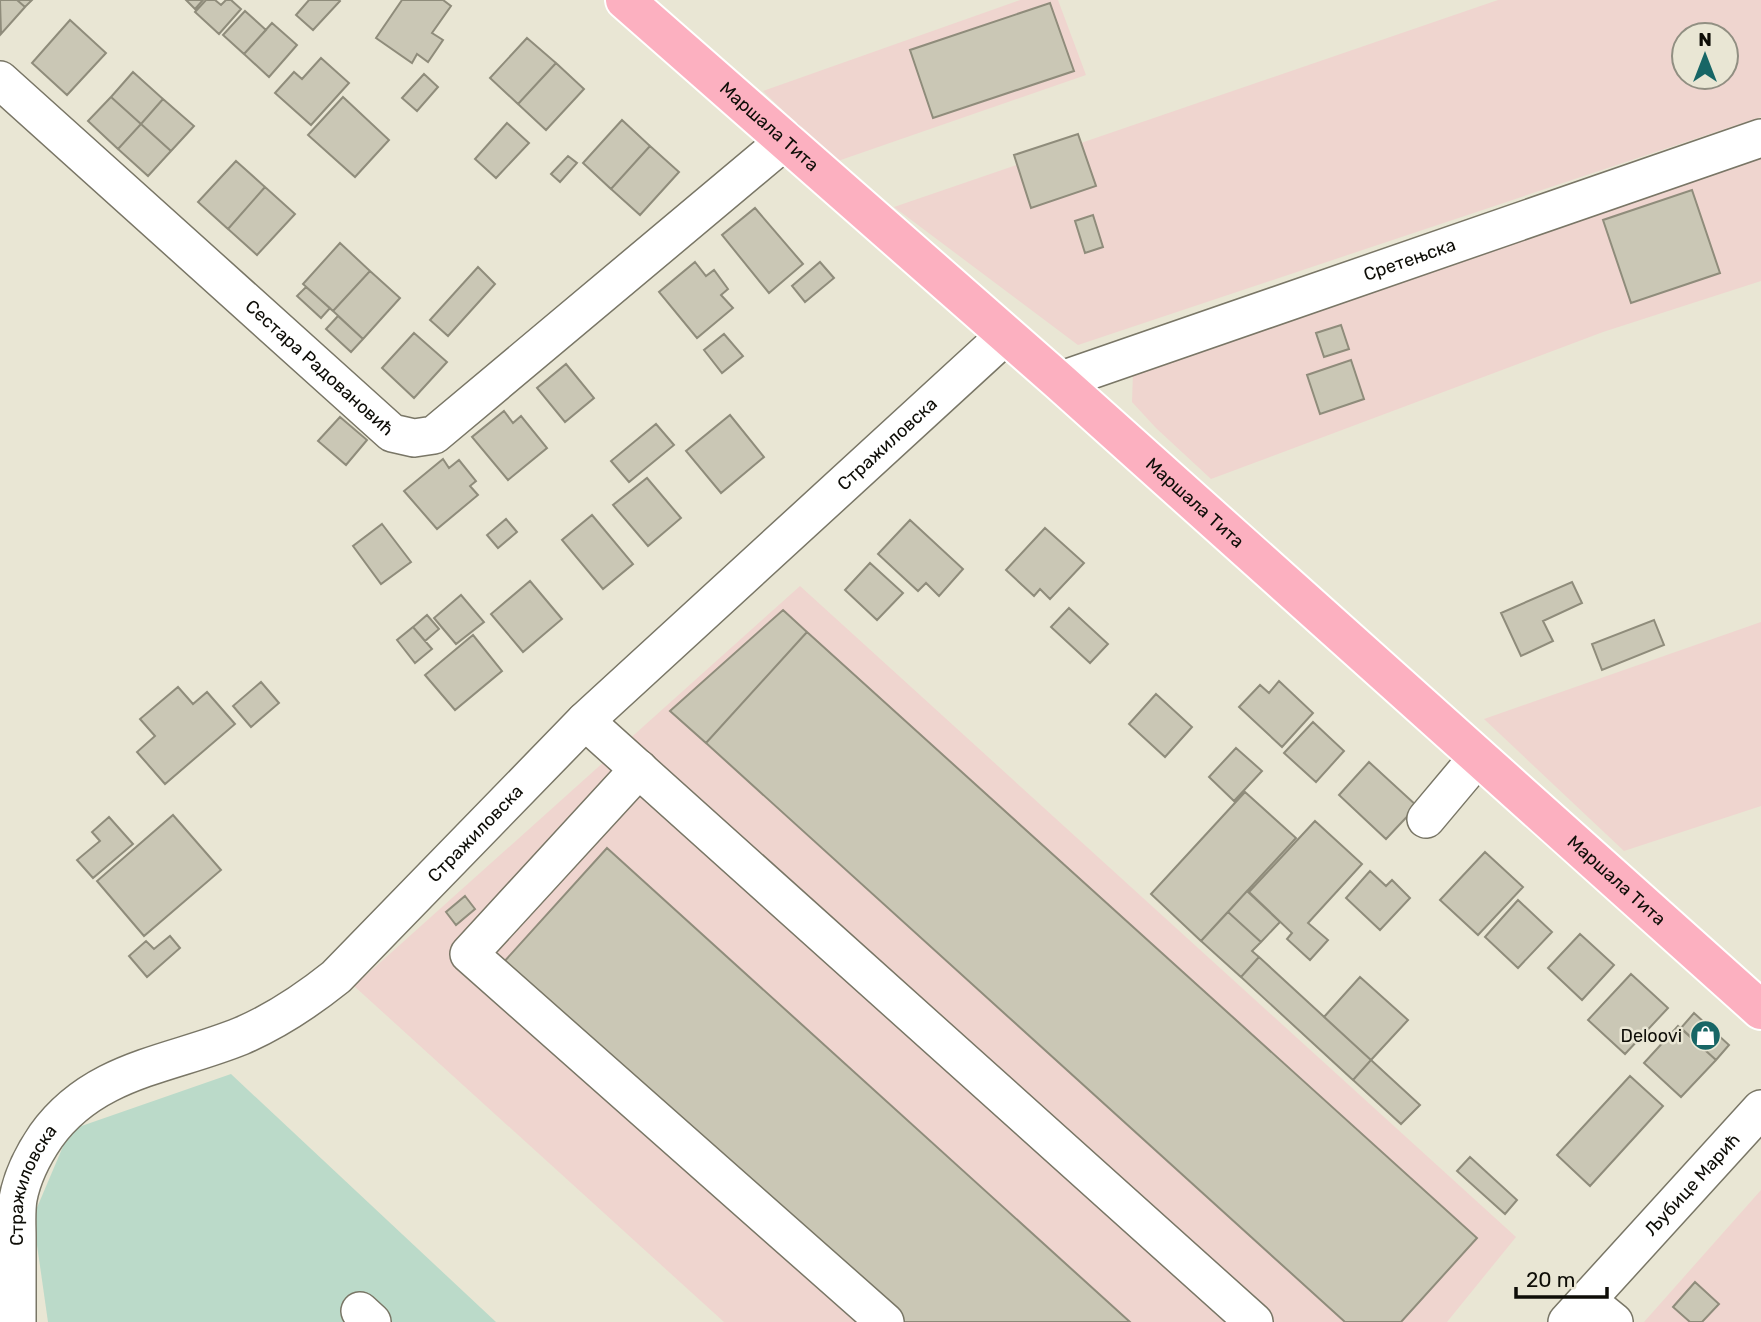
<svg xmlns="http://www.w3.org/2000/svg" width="1761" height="1322" viewBox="0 0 1761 1322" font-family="Rubik,sans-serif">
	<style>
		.industrial { fill: #efd5cf; fill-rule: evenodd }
		.green { fill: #bbdac9 }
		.building { fill: #cac7b5; stroke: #8f8c7b; stroke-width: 2 }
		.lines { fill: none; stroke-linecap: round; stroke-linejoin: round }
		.minor-casing { stroke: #797666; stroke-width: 40 }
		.major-casing { stroke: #fff; stroke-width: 42 }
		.minor { stroke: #fff; stroke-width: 37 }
		.major { stroke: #fcb0c0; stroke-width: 38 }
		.labels { text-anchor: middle; stroke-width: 5; stroke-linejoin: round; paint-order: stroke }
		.street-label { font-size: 18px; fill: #0e0d07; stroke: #e9e6d4 }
		.poi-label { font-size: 18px; fill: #0e0d07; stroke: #e9e6d4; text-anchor: end }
	</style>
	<rect width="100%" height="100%" fill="#e9e6d4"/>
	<path class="industrial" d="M1020,0H1058L1086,75L835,162L763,91Z
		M1498,0H1761V117L1078,345L894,207ZM1684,35H1726V77H1684Z
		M1761,158V281L1603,332L1211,479L1156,428L1132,402L1133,373Z
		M800,586L1516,1237L1447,1322H724L354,986Z
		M1761,622V806L1624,851L1484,719Z
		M1761,1190V1322H1644Z"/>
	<path class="green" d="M231,1074L496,1322H48L33,1217L70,1130Z"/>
	<path class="building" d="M0,0H17L25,7L1,34Z
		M17,0H32L25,7Z
		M186,0H203L195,9Z
		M206,0H215L221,5L226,0H231L241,9L219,34L195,12Z
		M309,0H339L340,1L313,30L296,15Z
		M402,0H443L451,6L432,33L443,40L428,62L417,54L412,63L376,38Z
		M1050,3L1074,71L933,118L910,50Z
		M245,11L266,30L244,54L223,35Z
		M70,20L106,53L67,95L32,63Z
		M272,23L297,45L269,77L244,54Z
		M527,38L556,63L518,104L490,78Z
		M321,58L349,83L311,125L275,93L294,72L302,79Z
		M556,63L584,89L546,130L518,104Z
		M133,72L163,99L141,124L111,97Z
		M424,74L438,87L417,111L402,98Z
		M111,97L141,124L118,149L88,121Z
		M343,97L389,140L355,177L308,135Z
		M163,99L194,126L171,151L141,124Z
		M622,120L650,146L611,189L583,163Z
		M507,123L529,143L496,178L475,159Z
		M141,124L171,151L148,176L118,149Z
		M1078,134L1096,186L1031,208L1014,155Z
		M650,146L679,172L640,215L611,189Z
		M568,156L577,163L560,182L551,174Z
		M236,161L265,187L228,229L198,202Z
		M265,187L295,214L257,255L228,229Z
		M1692,190L1720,273L1631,303L1603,220Z
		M755,208L803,264L769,293L722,235Z
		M1093,215L1103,247L1085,253L1075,221Z
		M340,243L370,271L333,311L303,284Z
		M695,262L706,276L714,270L728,289L721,295L733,308L697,338L659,292Z
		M820,262L834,278L805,302L792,286Z
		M478,267L495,284L448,336L430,320Z
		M370,271L400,298L363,339L333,311Z
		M306,287L330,308L321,318L297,296Z
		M338,316L363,339L351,352L326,329Z
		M1341,325L1349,349L1324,357L1316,333Z
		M414,333L447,362L414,398L382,368Z
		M724,334L743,356L722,373L704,350Z
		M1351,360L1364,399L1320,414L1307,375Z
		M566,364L594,398L565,422L537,388Z
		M504,411L513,423L521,416L547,448L508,480L472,437Z
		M730,415L764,457L721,493L686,451Z
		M340,417L367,440L346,465L318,441Z
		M656,424L674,445L629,482L611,461Z
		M443,459L449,468L459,460L476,481L470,486L478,495L437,529L404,491Z
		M647,478L681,518L648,546L613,505Z
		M592,515L633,564L603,589L562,540Z
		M506,519L517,532L498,548L487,535Z
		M910,520L963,569L939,596L926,583L918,591L878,554Z
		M382,524L411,562L381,584L353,546Z
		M1045,528L1084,563L1050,599L1040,589L1034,596L1006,570Z
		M870,563L903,593L877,620L845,590Z
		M530,581L562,619L523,652L491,614Z
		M1572,582L1582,603L1543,621L1553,641L1521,656L1501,613Z
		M461,595L484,622L456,644L434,618Z
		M1069,608L1108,644L1090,663L1051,627Z
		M783,610L807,632L706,743L670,711Z
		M427,615L439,629L425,641L413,627Z
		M1654,620L1664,645L1602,670L1592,644Z
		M413,627L432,649L415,663L397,640Z
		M807,632L1477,1238L1401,1322H1345L706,743Z
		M473,635L502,671L455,710L425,675Z
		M1279,681L1313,713L1282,747L1239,707L1260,685L1269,693Z
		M261,682L279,703L251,727L233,706Z
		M178,687L193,704L207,692L235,724L165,784L137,752L155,736L140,719Z
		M1156,694L1192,727L1165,757L1129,724Z
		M1313,722L1344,751L1316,782L1284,753Z
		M1236,748L1262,771L1234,801L1209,777Z
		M1369,762L1417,806L1386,839L1339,795Z
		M1245,792L1296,838L1201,941L1151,894Z
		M173,815L221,870L144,936L97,881Z
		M109,817L133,844L93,878L77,860L100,841L92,832Z
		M1315,821L1362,864L1308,923L1328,940L1310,960L1287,939L1292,933L1249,892Z
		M607,848L1130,1322H898L502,964Z
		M1485,852L1523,887L1478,935L1440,900Z
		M1370,871L1386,886L1392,880L1410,898L1380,930L1346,898Z
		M1247,891L1280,922L1261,942L1228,912Z
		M465,896L475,909L456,925L446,912Z
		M1518,900L1552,932L1518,968L1485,937Z
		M1228,912L1261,942L1252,951L1259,957L1241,977L1201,941Z
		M1580,934L1614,965L1582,1000L1548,968Z
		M170,936L180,948L147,977L129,956L146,941L154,949Z
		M1259,957L1371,1060L1353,1080L1241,977Z
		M1631,974L1668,1008L1625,1054L1588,1020Z
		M1360,977L1408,1020L1371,1060L1324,1017Z
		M1694,1013L1729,1045L1716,1060L1681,1028Z
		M1678,1026L1716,1060L1681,1097L1644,1063Z
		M1371,1060L1420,1105L1401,1124L1353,1080Z
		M1630,1076L1663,1106L1590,1186L1557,1155Z
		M1470,1157L1517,1200L1505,1214L1457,1171Z
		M1695,1282L1719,1304L1702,1322H1690L1673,1307Z"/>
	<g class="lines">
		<defs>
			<g id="minor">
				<path id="s1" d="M0,80L392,433L414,438L434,435L786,140"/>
				<path id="s2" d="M1059,381L1761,138"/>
				<path d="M585,721L1254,1322"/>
				<path d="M639,769L469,954L885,1322"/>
				<path d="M1426,819L1478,757"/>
				<path d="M1587,1300L1614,1322"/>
				<path d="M360,1311L372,1322"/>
				<path id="s3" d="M17,1322C17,1294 17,1265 17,1237C17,1225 16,1211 18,1199C22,1177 33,1155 46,1136C94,1069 170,1065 241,1036C276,1021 306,1001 336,977L585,721L1006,335"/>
				<path id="s4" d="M1567,1322L1761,1109"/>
			</g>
			<g id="major">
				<path id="s5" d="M625,0L1059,381L1761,1010"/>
			</g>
		</defs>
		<use href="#minor" class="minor-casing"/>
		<use href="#major" class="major-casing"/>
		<use href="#minor" class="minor"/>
		<use href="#major" class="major"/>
	</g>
	<defs>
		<symbol id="shop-disc" viewBox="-11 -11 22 22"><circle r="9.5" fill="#176666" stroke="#e9e6d4"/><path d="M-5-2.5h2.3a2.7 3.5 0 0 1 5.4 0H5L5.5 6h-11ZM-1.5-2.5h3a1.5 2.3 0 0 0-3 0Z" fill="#fff"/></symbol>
	</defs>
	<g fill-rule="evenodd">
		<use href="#shop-disc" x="1688" y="1018" width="35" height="35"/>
	</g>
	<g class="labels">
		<g class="street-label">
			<text dy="6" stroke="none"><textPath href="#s5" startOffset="192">Маршала Тита</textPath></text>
			<text dy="6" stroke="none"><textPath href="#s2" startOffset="371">Сретењска</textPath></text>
			<text dy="6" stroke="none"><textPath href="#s1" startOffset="430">Сестара Радовановић</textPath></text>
			<text dy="6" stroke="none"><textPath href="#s3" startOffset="1295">Стражиловска</textPath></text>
			<text dy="6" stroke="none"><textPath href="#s5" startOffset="760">Маршала Тита</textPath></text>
			<text dy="6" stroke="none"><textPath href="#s3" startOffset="728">Стражиловска</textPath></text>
			<text dy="6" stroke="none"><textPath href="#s5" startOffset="1326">Маршала Тита</textPath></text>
			<text dy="6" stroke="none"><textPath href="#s4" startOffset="186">Љубице Марић</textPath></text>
			<text dy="6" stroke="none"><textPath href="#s3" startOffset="140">Стражиловска</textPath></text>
		</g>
		<g class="poi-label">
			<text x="1682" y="1042">Deloovi</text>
		</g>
	</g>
	<g transform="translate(1705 56)"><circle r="33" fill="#e9e6d4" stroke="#918f82" stroke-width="2"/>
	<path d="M0-5L12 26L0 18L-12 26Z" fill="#176666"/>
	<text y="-10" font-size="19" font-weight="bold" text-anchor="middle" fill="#0e0d07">N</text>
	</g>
	<path d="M1516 1287v10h91v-10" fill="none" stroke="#0e0d07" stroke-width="3.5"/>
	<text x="1526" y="1287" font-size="21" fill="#0e0d07" stroke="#e9e6d4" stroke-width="5" paint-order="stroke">20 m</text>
</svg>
